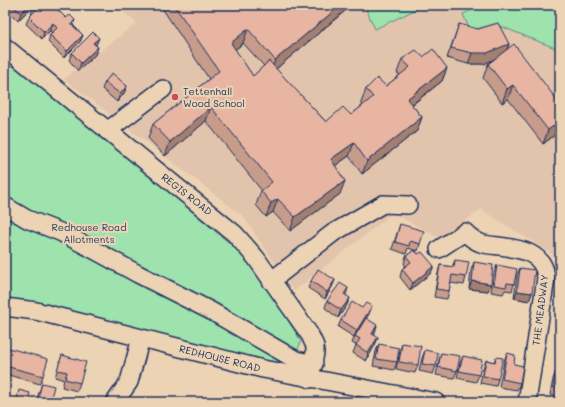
<svg xmlns="http://www.w3.org/2000/svg" width="565" height="407" viewBox="0 0 565 407" font-family="Mali,sans-serif">
	<style>
		.built { fill: #e2c4ac }
		.green { fill: #9ee2ae; stroke: #5c8886 }
		.lines { fill: none; stroke-linecap: round; stroke-linejoin: round }
		.minor-casing { stroke: #1b2f5e; stroke-width: 20 }
		.minor { stroke: #ecd3b4; stroke-width: 17 }
		.wall { fill: #c79c8b; stroke: #1b2f5e; fill-rule: evenodd }
		.shaded-wall { fill: #a27f71; stroke: #1b2f5e }
		.building { fill: #e7b5a2; stroke: #1b2f5e }
		.poi-dot { fill: #d1495b; stroke: #ecd3b4; stroke-width: 1.5 }
		.labels { text-anchor: middle; stroke-width: 4; stroke-linejoin: round; paint-order: stroke }
		.poi-label { font-size: 10px; fill: #1b2f5e; stroke: #ecd3b4; text-anchor: start }
		.street-label { font-size: 10px; fill: #1b2f5e; stroke: #ecd3b4 }
		.park-label { font-size: 10px; fill: #284166; stroke: #ecd3b4 }
	</style>
	<rect width="100%" height="100%" fill="#ecd3b4"/>
	<filter id="ink" filterUnits="userSpaceOnUse"><feTurbulence type="fractalNoise" baseFrequency=".025" numOctaves="2"/><feDisplacementMap in="SourceGraphic" scale="8" xChannelSelector="R" yChannelSelector="G"/><feConvolveMatrix kernelMatrix="1 2 1 2 8 2 1 2 1" color-interpolation-filters="sRGB"/></filter>
	<g filter="url(#ink)">
		<path class="built" d="M115,5H560V259L481,209L441,239L393,213L294,291L243,216L64,79L137,23Z"/>
		<path class="green" d="M364,5H425L375,29Z
			M484,5H560V50L495,24L470,31L463,14Z
			M5,57L125,153L252,263L301,341L291,370L5,301Z"/>
		<g class="lines">
			<defs>
				<path id="minor" d="M5,47L235,234L256,258L310,335L315,346V353L310,379
					M107,131L163,89
					M5,206L27,219L60,232L96,251L138,274L211,311L296,360L314,364
					M439,249L465,232C470,238 475,241 483,244C507,248 544,246 546,278L527,402
					M271,281L333,233L383,204L408,205
					M5,307L36,311L263,369L436,402
					M115,402L129,382L141,338"/>
			</defs>
			<use href="#minor" class="minor-casing"/>
			<use href="#minor" class="minor"/>
		</g>
		<path class="wall" d="M5,5H31L29,9L18,21L5,8Z
			M160,5H348L346,10L276,69L326,122L351,115L363,105L361,103L366,89L386,86L400,75L397,73L402,59L423,57L447,68L442,81L412,105L422,117L417,131L362,174L349,156L335,166L340,194L290,231L273,212L266,217L256,205L261,191H262L206,121L165,156L148,138L153,124L209,79ZM243,43L264,66L253,76L235,50Z
			M34,6L66,18L75,20L73,25L83,35L80,42L64,58L48,42L50,35L52,33L50,31L42,39L26,24L29,17L32,14L31,13Z
			M459,24L509,44L507,50L560,104V131L543,144L508,99L502,103L483,78L488,64L494,59L484,64H468L447,58Z
			M96,45L98,47L95,55L78,71L69,60L72,53Z
			M105,82L127,86L124,93L117,102L102,89Z
			M400,224L420,244L418,251L415,250L431,273L410,290L400,277L402,269L406,266L404,264L406,256L414,250L408,248L406,254L392,249Z
			M455,260L466,277L464,285L451,283L447,299L434,297L438,273L440,265L452,267Z
			M474,262L491,284L488,291L469,289L471,270Z
			M497,265L514,284L512,291L505,290L503,294L491,292L494,273Z
			M520,268L532,293L529,301L514,298L517,275Z
			M335,280L332,287L325,299L308,288L311,281Z
			M348,288L346,295L347,305L338,318L325,308L327,301Z
			M369,314L354,337L338,327L341,320Z
			M375,333L373,334L378,337L375,345L366,361L353,353L356,345L352,343L355,336Z
			M560,336V346H558Z
			M402,343L418,365L415,373L396,369L400,351Z
			M379,344L397,362L394,370L373,366L376,351Z
			M5,347L43,376L40,384L5,374Z
			M425,350L436,366L433,374L419,371L422,358Z
			M441,353L457,371L454,378L436,375L439,360Z
			M507,353L514,364L520,383L517,390L499,387L504,361Z
			M62,355L80,383L77,391L62,387L64,380L55,377Z
			M463,356L479,375L476,382L457,378L460,363Z
			M496,357L498,379L496,386L480,383L483,368L486,360L494,362Z
			M560,357V368L558,367Z
			M556,371L560,372V371V397L550,395L553,379Z
			M42,383L50,402H36Z"/>
		<path class="shaded-wall" d="M29,5H31L29,9L18,21L21,13Z
			M341,5H348L346,10L270,74L275,60Z
			M53,23L50,31L42,39L44,32Z
			M248,29L243,43L226,57L231,43Z
			M83,35L80,42L64,58L67,51Z
			M99,38L96,45L93,43Z
			M509,44L505,54L484,64H468L472,53Z
			M98,47L95,55L78,71L81,63Z
			M447,68L442,81L402,112L407,99Z
			M513,85L508,99L502,103L507,89Z
			M127,86L124,93L117,102L120,94Z
			M211,107L206,121L165,156L170,142Z
			M422,117L417,131L362,174L367,161Z
			M560,121V131L543,144L548,130Z
			M354,143L349,156L326,172L331,159Z
			M345,181L340,194L290,231L295,217Z
			M278,199L273,212L266,217L271,203Z
			M434,266L431,273L410,290L413,283Z
			M335,280L332,287L325,299L327,292Z
			M472,281L491,284L488,291L469,289Z
			M517,291L532,293L529,301L514,298Z
			M350,298L347,305L338,318L341,310Z
			M372,306L369,314L354,337L357,330Z
			M377,325L375,333L369,341L372,334Z
			M378,337L375,345L366,361L368,353Z"/>
		<path class="building" d="M12,5H29L21,13Z
			M34,5H53L66,18L70,15L75,20L71,24L83,35L67,51L50,35L57,28L53,23L44,32L29,17L37,9L34,6Z
			M174,5H341L275,60L248,29L231,43L253,76L269,61L326,122L343,107L351,115L373,97L366,89L377,78L386,86L410,67L402,59L416,50L423,57L433,49L447,68L407,99L422,117L367,161L354,143L331,159L345,181L295,217L278,199L271,203L261,191L272,182L211,107L170,142L153,124L219,71Z
			M498,23L509,44L487,53H472L451,48L459,24L478,29Z
			M93,32L99,38L93,43L98,47L81,63L72,53Z
			M514,44L560,104V121L548,130L513,85L507,89L488,64Z
			M112,73L127,86L120,94L105,82Z
			M400,224L424,231L420,244L410,241L409,246L395,242Z
			M414,250L418,254L422,252L434,266L413,283L402,269L411,262L406,256Z
			M455,260L469,262L466,277L452,275L449,291L436,289L440,265L454,267Z
			M474,262L493,265L491,284L472,281Z
			M497,265L517,269L514,284L507,283L506,287L494,285Z
			M520,268L535,270L532,293L517,291Z
			M318,269L335,280L327,292L311,281Z
			M340,283L348,288L344,294L350,298L341,310L327,301Z
			M352,302L362,308L366,303L372,306L357,330L341,320Z
			M366,318L377,325L372,334L378,337L368,353L356,345L360,339L355,336Z
			M402,343L421,346L418,365L399,362Z
			M379,344L399,348L397,362L376,359Z
			M5,347L48,359L43,376L5,366Z
			M425,350L438,353L436,366L422,364Z
			M441,353L460,356L457,371L438,367Z
			M507,353L515,355L514,364L523,366L520,383L502,379Z
			M62,355L86,362L80,383L65,379L67,372L57,370Z
			M463,356L482,360L479,375L459,371Z
			M496,357L503,358L498,379L483,376L486,360L495,362Z
			M556,371L560,372V389L553,387Z
			M42,383L54,386L50,402H37Z
			M19,390L30,393L27,402H16Z"/>
	</g>
	<circle class="poi-dot" cx="175" cy="97" r="4"/>
	<g class="labels">
		<g class="poi-label">
			<text x="183" y="95">Tettenhall<tspan x="183" dy="12">Wood School</tspan></text>
		</g>
		<g class="street-label">
			<text transform="translate(187 194) rotate(38)" y="4">REGIS ROAD</text>
			<text transform="translate(540 310) rotate(-83)" y="4">THE MEADWAY</text>
			<text transform="translate(220 358) rotate(14)" y="4">REDHOUSE ROAD</text>
		</g>
		<g class="park-label">
			<text x="89" y="231">Redhouse Road<tspan x="89" dy="12">Allotments</tspan></text>
		</g>
	</g>
	<rect width="565" height="407" fill="none" stroke="#ecd3b4" stroke-width="20"/>
	<rect x="10" y="10" width="545" height="387" fill="none" stroke="#1b2f5e" stroke-width="1.5" filter="url(#ink)"/>
</svg>
